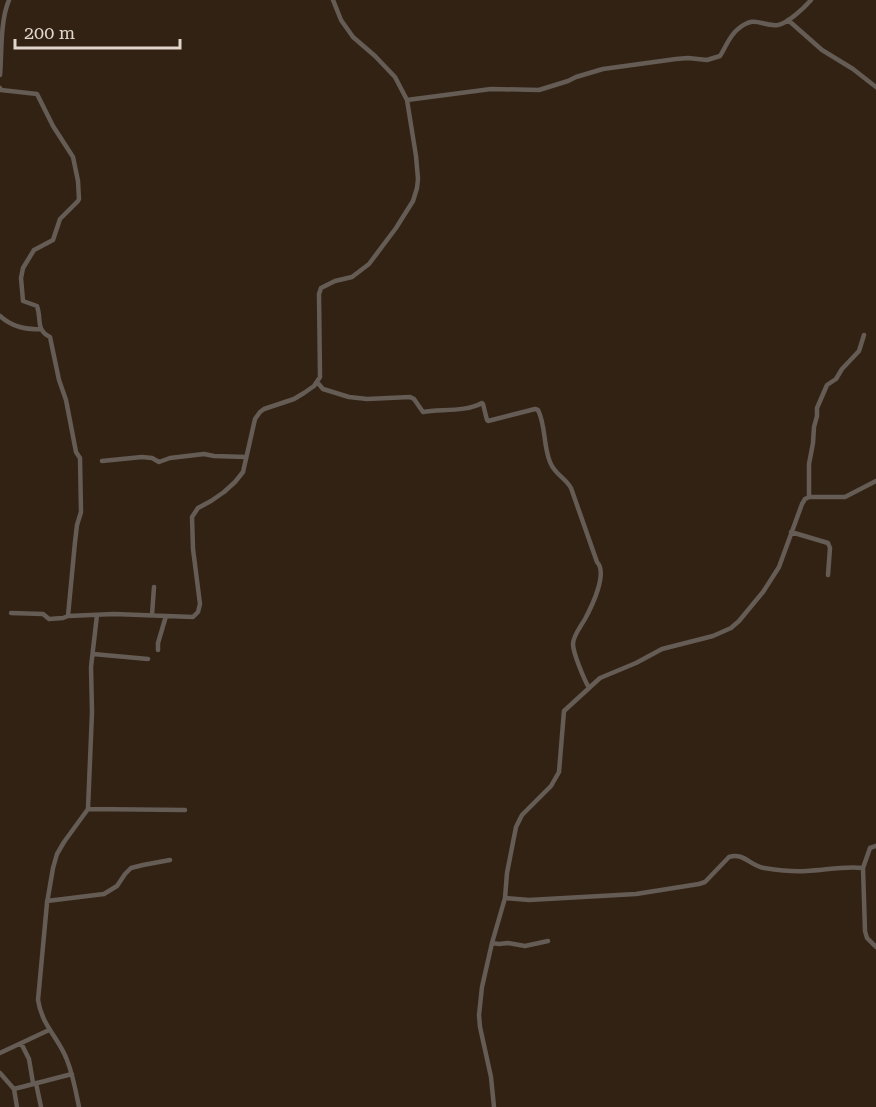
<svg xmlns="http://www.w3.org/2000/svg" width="876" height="1107" viewBox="0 0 876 1107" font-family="'Roboto Serif',serif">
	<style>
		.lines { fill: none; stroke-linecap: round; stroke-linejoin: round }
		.minor { stroke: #655c55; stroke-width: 4.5 }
	</style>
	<rect width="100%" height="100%" fill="#322213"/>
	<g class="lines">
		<path class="minor" d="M788,20L822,50L853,69L876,87
			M0,75C2,52 0,21 9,0
			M0,88L1,90L37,94L53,126L73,157L78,181L79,199L78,201L60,219L53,240L34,250L23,268L21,278L23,301L37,306C42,320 35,329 50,337L59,380L66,400L76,452L80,458L81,512L77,525L75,542L68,616L114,614L193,617L198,612L200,604L193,549L192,517L198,508L211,501L224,492L235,482L243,472L255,419L260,412L264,409L294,399L304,393L314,386L320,377L319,294L321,288L335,281L352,277L369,264L396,228L413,201L417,188L418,179L416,156L407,100L395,77L375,56L353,37L341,20L333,0
			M407,100L491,89L539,90L568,81L576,77L603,69L676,59L688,58L707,60L720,56C726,47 729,36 738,29C756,14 761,27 778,25C788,23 804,8 811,0
			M0,316C12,327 25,330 41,329
			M317,382L323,389L349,397L367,399L410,397L414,399L423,412C441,409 466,412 482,403L483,404L487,420L488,421L535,409L538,410C546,426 543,445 550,462C555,475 565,477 571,488L597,562C608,573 592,606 585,619C581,626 573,636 573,644C573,653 584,679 589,688
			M102,461L142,457L152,458L159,462L170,458L204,454L214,456L246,457
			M809,497V464L813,443L814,427L817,416V408L827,385L836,379L842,369L859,351L864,335
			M791,532L828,543L830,548L828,575
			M11,613L43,614L49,619L63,618L68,616
			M152,615L154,587
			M158,650V643L166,616
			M93,654L148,659
			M88,809L185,810
			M863,868L870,848L876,846
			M505,898L529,900L636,894L699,884L705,882L729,857C744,852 750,866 764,868C777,870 792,872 806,871C826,870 844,866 863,868L865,931L867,938L876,947
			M47,901L104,894L117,886L125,874L131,868L143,865L170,860
			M492,943L499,944L508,943L525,946L548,941
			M21,1043L29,1059L33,1083
			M0,1053L49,1030
			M0,1073L14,1089L72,1074
			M36,1083L41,1107
			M14,1089L17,1107
			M79,1107C76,1092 73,1075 67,1060C59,1038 42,1026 38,1000L47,903L53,868L57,854L64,842L88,809L92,712L91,667L97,615
			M494,1107L491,1077L480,1027L479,1015L482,987L492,943L505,898L507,873L516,827L522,815L551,786L559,772L564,711L600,678L636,663L662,649L713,636L731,628L739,621L763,592L779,567L802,504L805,499L809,497H845L876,481"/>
	</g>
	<path d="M15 39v9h165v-9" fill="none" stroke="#e0d6cc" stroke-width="3"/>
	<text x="24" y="39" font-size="18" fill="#e0d6cc" stroke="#322213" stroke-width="4.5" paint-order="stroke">200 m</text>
</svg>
